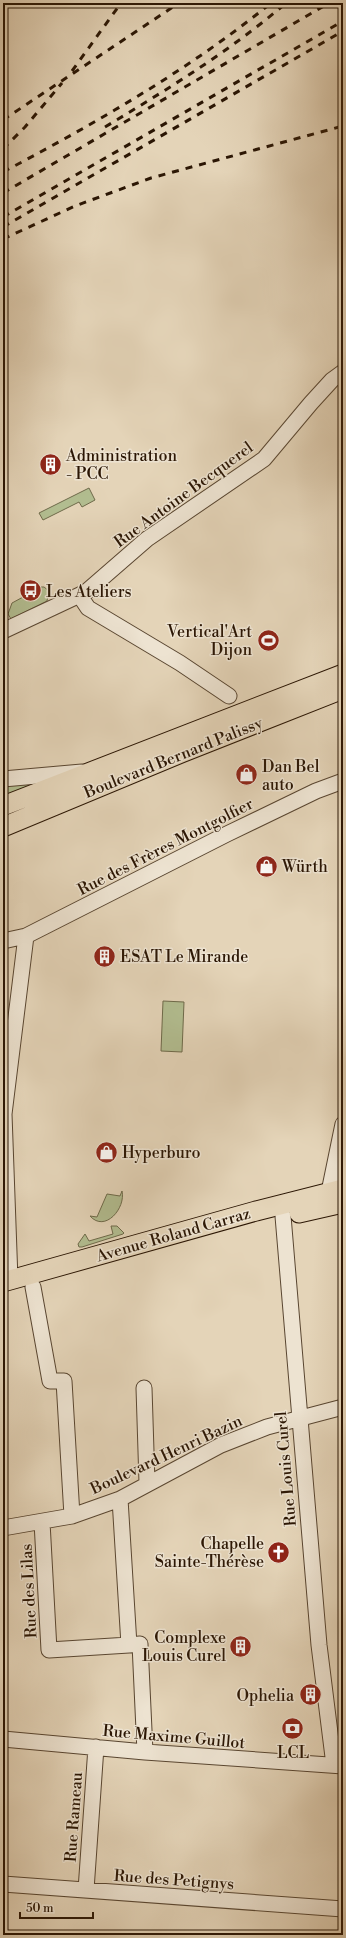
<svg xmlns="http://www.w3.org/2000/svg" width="346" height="1938" viewBox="0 0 346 1938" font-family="'Libre Bodoni',serif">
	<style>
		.green { fill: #b2bd90; stroke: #6e6a4a }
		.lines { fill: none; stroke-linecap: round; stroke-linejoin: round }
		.minor-casing { stroke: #594631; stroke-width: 17 }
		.major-casing { stroke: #2b1604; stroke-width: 21 }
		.minor { stroke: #ede3d1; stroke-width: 15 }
		.major { stroke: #e4d4b8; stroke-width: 19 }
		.rail { stroke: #2b1604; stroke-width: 3; stroke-dasharray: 7 7; stroke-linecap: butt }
		.labels { text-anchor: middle; stroke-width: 3; stroke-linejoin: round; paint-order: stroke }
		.poi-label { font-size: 16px; fill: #2b1604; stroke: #ede3d1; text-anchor: start }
		.street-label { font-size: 16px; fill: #2b1604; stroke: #ede3d1 }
	</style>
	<rect width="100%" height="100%" fill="#e4d4b8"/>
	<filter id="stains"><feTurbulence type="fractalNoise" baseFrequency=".005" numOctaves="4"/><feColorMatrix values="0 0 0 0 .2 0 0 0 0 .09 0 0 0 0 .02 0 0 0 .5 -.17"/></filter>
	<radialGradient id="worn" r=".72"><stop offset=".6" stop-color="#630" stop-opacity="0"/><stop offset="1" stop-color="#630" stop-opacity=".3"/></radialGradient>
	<path class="green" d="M89,488L95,500L82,507L79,502L43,520L39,513Z
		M38,587H44L49,591L47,601L11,619L8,614L12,603L36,590L34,588Z
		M53,780L3,800V782Z
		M163,1001L184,1002L182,1052L161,1051Z
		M122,1191C126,1208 105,1233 90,1216L97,1217L107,1194L120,1196Z
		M111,1226H117L124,1233L123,1234L82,1247H79L78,1244L85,1234L89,1241L113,1234Z"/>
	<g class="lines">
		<defs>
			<path id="minor" d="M80,596L88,608L180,663L229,696
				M3,631L86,592L147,539L264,459L311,403L332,380L343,372
				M3,779L82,772
				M3,941L26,936L227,834L316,791L343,781
				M329,1192L343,1124
				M283,1216L319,1645L334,1765
				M10,1280L4,1114L26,936
				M33,1287L50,1381H64L72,1516
				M144,1388L147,1483
				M120,1499L129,1645L140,1644L145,1752
				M42,1522L49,1650L129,1645
				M3,1528L72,1516L120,1499L221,1445L267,1427L343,1407
				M3,1739L145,1752L343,1766
				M3,1884L343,1909
				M86,1890L96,1747"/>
			<path id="major" d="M3,806L343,674
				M3,827L181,753L343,689
				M299,1213L343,1203
				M3,1282L256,1211L343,1189"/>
		</defs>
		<use href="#minor" class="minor-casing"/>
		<use href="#major" class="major-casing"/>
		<use href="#minor" class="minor"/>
		<use href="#major" class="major"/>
		<path class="rail" d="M72,71L121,3
			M3,120L179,3
			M105,127C168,89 230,51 286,3
			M3,149L25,127L62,83
			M3,172C96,123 190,69 271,3
			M3,193L329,3
			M3,217L343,21
			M3,227L343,31
			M3,239L75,206L151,178L343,126"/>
	</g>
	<defs>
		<symbol id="building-disc" viewBox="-11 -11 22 22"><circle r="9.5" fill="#8f2418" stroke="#ede3d1"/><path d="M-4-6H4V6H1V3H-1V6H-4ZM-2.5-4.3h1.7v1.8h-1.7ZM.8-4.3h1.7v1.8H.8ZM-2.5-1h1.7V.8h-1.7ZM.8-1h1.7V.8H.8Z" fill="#fff"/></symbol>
		<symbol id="bus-disc" viewBox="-11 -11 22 22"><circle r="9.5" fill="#8f2418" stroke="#ede3d1"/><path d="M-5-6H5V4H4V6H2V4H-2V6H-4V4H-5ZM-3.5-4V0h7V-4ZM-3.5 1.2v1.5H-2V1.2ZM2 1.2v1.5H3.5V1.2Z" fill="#fff"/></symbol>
		<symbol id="stadium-disc" viewBox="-11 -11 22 22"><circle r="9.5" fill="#8f2418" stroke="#ede3d1"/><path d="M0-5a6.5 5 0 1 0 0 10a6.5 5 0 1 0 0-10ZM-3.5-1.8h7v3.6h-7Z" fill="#fff"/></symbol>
		<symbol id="shop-disc" viewBox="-11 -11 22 22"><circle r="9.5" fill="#8f2418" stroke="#ede3d1"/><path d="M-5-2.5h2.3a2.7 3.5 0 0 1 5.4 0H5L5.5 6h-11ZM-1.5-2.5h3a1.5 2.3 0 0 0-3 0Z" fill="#fff"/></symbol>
		<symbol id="church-disc" viewBox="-11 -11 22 22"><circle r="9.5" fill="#8f2418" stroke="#ede3d1"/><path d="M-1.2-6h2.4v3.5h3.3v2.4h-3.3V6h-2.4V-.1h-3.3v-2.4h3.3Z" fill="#fff"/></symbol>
		<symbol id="bank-disc" viewBox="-11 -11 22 22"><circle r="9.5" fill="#8f2418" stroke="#ede3d1"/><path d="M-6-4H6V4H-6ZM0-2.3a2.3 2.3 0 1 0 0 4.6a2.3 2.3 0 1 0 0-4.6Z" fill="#fff"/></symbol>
	</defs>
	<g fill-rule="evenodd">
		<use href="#building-disc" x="38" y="452" width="25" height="25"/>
		<use href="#bus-disc" x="18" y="578" width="25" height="25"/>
		<use href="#stadium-disc" x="256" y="628" width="25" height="25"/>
		<use href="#shop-disc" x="234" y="762" width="25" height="25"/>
		<use href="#shop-disc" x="254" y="854" width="25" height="25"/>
		<use href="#building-disc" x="92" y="944" width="25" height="25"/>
		<use href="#shop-disc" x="94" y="1140" width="25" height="25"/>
		<use href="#church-disc" x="266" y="1540" width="25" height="25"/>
		<use href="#building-disc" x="228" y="1634" width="25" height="25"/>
		<use href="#building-disc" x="298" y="1682" width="25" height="25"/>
		<use href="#bank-disc" x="280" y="1716" width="25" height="25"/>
	</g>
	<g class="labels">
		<g class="poi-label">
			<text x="66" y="461">Administration<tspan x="66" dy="18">- PCC</tspan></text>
			<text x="46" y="597">Les Ateliers</text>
			<text x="252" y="637" text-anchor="end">Vertical'Art<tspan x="252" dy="18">Dijon</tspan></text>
			<text x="262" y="772">Dan Bel<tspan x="262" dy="18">auto</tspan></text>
			<text x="282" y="872">Würth</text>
			<text x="120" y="962">ESAT Le Mirande</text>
			<text x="122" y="1158">Hyperburo</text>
			<text x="264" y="1549" text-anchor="end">Chapelle<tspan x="264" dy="18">Sainte-Thérèse</tspan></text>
			<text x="226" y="1643" text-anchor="end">Complexe<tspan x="226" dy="18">Louis Curel</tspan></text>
			<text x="294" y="1701" text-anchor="end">Ophelia</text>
			<text x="293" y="1758" text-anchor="middle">LCL</text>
		</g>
		<g class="street-label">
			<text transform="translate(183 494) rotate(-36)" y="6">Rue Antoine Becquerel</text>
			<text transform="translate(173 757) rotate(-22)" y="6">Boulevard Bernard Palissy</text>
			<text transform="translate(165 846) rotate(-27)" y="6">Rue des Frères Montgolfier</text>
			<text transform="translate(173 1234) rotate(-16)" y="6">Avenue Roland Carraz</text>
			<text transform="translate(166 1454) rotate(-25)" y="6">Boulevard Henri Bazin</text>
			<text transform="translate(285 1469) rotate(-95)" y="6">Rue Louis Curel</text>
			<text transform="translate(28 1591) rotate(-93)" y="6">Rue des Lilas</text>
			<text transform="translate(174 1736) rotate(5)" y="6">Rue Maxime Guillot</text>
			<text transform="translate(73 1817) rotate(-86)" y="6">Rue Rameau</text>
			<text transform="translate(174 1879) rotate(4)" y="6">Rue des Petignys</text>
		</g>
	</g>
	<rect width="346" height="1938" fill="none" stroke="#e4d4b8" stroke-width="16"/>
	<rect x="4" y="4" width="338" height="1930" fill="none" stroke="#2b1604" stroke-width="2"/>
	<rect x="8" y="8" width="330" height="1922" fill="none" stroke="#2b1604"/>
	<path d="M20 1912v6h73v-6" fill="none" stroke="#2b1604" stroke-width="2"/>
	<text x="26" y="1912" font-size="12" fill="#2b1604" stroke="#ede3d1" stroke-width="3" paint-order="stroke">50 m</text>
	<rect width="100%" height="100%" filter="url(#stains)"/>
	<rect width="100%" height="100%" fill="url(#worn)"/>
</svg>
